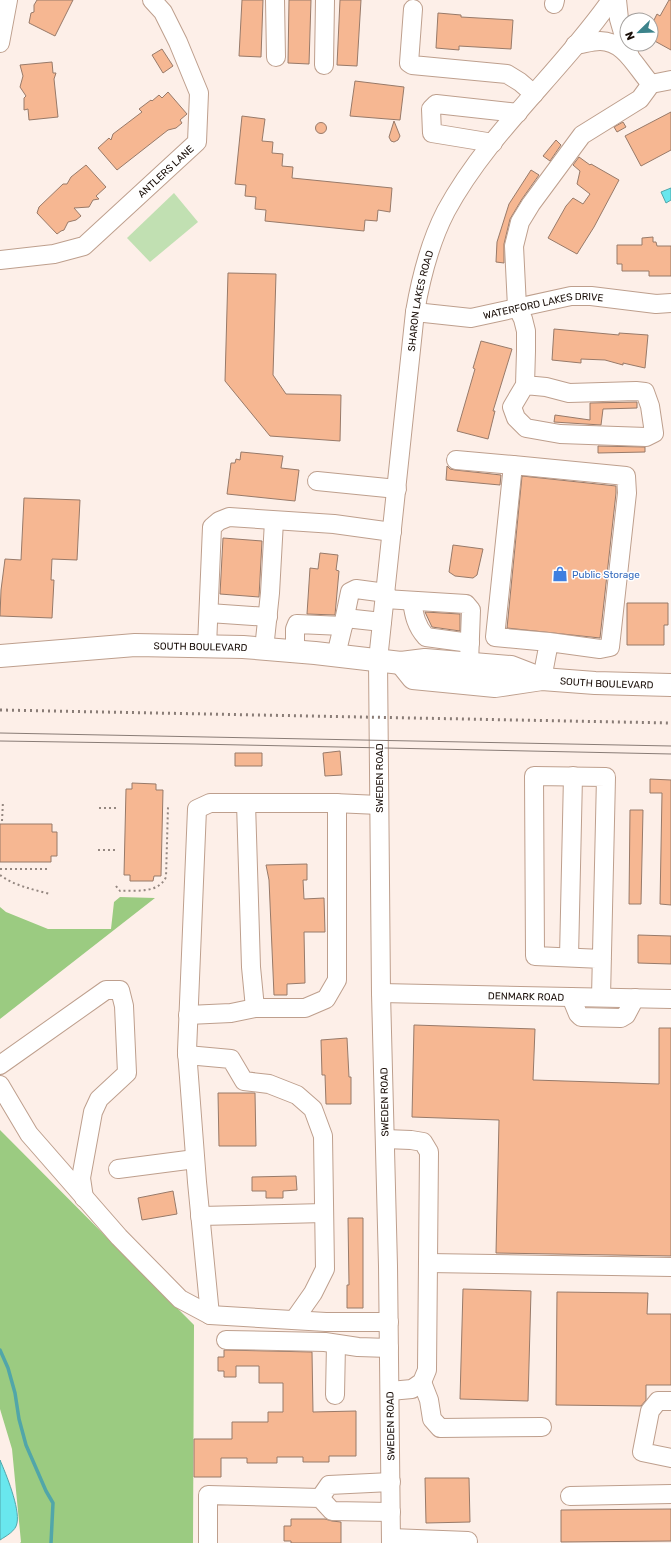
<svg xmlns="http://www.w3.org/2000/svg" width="671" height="1543" viewBox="0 0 671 1543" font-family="Rubik,sans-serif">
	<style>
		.green { fill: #c1e0b2 }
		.forest { fill: #9bcb81 }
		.water { fill: #69e7ee; stroke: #51a6a9 }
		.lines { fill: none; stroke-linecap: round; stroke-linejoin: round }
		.stream { stroke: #51a6a9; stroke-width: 3.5 }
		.building { fill: #f6b792; stroke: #987a69 }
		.minor-casing { stroke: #be9f8d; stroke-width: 20 }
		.major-casing { stroke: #be9f8d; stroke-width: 24 }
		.path { stroke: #948780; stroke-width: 2; stroke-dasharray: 2 3; stroke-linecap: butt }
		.minor { stroke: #fff; stroke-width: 18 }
		.major { stroke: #fff; stroke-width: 22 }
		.tram { stroke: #897c76; stroke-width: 1 }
		.rail { stroke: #897c76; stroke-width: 3; stroke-dasharray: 2 4; stroke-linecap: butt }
		.labels { text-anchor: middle; stroke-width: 3; stroke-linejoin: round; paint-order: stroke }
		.street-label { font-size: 10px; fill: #190e08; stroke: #fff }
		.shop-label { font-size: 10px; fill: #366cbe; stroke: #fff; text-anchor: start }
	</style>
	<rect width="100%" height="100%" fill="#fdefe8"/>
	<path class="green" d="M174,193L198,222L150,262L127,238Z"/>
	<path class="forest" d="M120,897L155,898L0,1019V907L6,912L48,929H111L114,902Z
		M0,1130L194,1325L193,1543H20L21,1542L12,1449L0,1409Z"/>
	<path class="water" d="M671,188V200L666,203L661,192Z
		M0,1460C6,1474 20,1508 17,1523C16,1531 6,1536 0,1540Z"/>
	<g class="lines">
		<path class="stream" d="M0,1350L8,1368L15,1393L19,1419L26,1445L46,1491L53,1503L51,1543"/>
	</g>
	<path class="building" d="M37,0H73L55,36L29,23L31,13L34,12V5Z
		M242,0H263L261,57L239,56Z
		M289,0H311L309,64L288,63Z
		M340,0H361L357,66L337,65Z
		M669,0H671V50L651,39V26L657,14L660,16Z
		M438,13L461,15V17L513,20L511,49L459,46V50L436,48Z
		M162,49L173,66L163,73L152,55Z
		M52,62L53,73H56L54,79L58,117L29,120L28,109L24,110V98L26,96L20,87L23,76L20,65Z
		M355,81L404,87L400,120L350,116Z
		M168,92L187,114L180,120L182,123L176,128L168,130L117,170L98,148L109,138L111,140L113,134L142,112L139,109L151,100L152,101L159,95L162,98Z
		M671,112V150L641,166L625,136Z
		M242,116L265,119L262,141L273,142L272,153L283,154L282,166L293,167L292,178L392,188L390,212L378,210L377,221L365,220L364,231L265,221L266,210L255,209L256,197L245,196L246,185L235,184Z
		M394,121L400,136L398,140L394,142L391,141L389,137Z
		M623,122L626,127L617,132L614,127Z
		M315.5 128a5.5 5.5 0 1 1 11 0a5.5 5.5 0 1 1-11 0Z
		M556,140L561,145L550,161L543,156Z
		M579,157L590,165L591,164L619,180L594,227L577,254L548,238L566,206L573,198L583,204L590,194L577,184L580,171L573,165Z
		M86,165L106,187L96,196L99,199L93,200L89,207L74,208L81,216L76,220L68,222L64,230L61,231L57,234L37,213L39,207L63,184H67L71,177Z
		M531,170L539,175L522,199L510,219L504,244V263L496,262L497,242L509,204Z
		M653,237V242H656L657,246H671V276H649V271H622V264H617V245H642V238Z
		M228,273L276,274L273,375L286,394L341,395L340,441L270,436L225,381Z
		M554,329L619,335V333L648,335L645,368L623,363V365L605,360L581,359V363L552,360Z
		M481,341L512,349L493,411H495L488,439L457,431L475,369L473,368Z
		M637,402V408L603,409L601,425L554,422L555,415L590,420V403Z
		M598,446L645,447V452L598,453Z
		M241,452L283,456L281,468L299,470L295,501L227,494L231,463H235L236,459L240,460Z
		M447,466L450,469L455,470L501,475L500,485L446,480Z
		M522,476L616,486V493L600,638L507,628Z
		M24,498L80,500L77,560L52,559L51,580H54L52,618L0,616L1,590L5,559L21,560Z
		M223,538L262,541L259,597L220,594Z
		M453,545L483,549L477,575L473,578L455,576L449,572Z
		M320,553L338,555L336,570L339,571L335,615L307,614L310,568L318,569Z
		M627,603H668V625H664V645H627Z
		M425,612L460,614V631L432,627Z
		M340,751L342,775L325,776L323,753Z
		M235,753H262V766H235Z
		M650,779L671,780V905L660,904L662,793H650Z
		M132,783L156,784V790H163L161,876H154L153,881H130V875H124L126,789H132Z
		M630,810H643L641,904H629Z
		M0,824H52V832H57V856H51V862H0Z
		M307,864V880H303L304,899L324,898L325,932H304L305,983L287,984V995H274L269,880L266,865Z
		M638,935L671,936V964L638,963Z
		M414,1025L535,1029L533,1080L659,1084V1028H671V1256L496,1253L499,1120L412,1117Z
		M347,1038L349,1077H351V1104H326L325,1075H322L321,1040Z
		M218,1093H255L256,1146H219Z
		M296,1176L297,1190L283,1191V1198H266V1191H252V1177Z
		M173,1191L177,1214L142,1220L138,1198Z
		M348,1218H363V1308H347V1285H349Z
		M463,1289L531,1291L528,1401L460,1399Z
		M557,1292L648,1293L647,1314H671V1385H646V1400L641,1406L556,1405Z
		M224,1350L312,1352L313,1412L356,1411V1456H329V1462H303V1457H277V1463H247V1458H221V1477H194V1439H232V1422H268V1412H283V1383H259V1366H236V1377H224V1371H218V1357H224Z
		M425,1478H469L470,1522L426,1523Z
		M671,1509V1541L561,1542V1510Z
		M291,1519H325L332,1521L341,1522V1543H291V1541H284V1526H291Z"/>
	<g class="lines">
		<defs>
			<g id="minor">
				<path d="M275,0L276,57"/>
				<path d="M617,0L619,19L630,57"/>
				<path d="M554,4L555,0"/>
				<path d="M413,9L409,63L412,65L507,74L520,82L534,94"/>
				<path d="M0,43L8,0"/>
				<path d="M575,45C583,44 592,41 600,41C625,41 636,68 651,84"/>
				<path d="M324,65L325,0"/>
				<path d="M493,143L432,133L431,109L436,104L518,113"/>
				<path id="s1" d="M0,260L54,254L84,246L197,142L199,93L178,42L163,12L152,0"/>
				<path id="s2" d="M415,312L471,318L571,296H591L656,304L671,303"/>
				<path d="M525,385L546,387L569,393L636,391L645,392L650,406L654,433L646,437L560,434L526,428L516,418L512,407L525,385L526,351V331L523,319L517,307L514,246L520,222L531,204L582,135L640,99L651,84L671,80"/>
				<path d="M456,460L513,465"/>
				<path d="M317,481L397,489"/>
				<path d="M385,599L466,604L471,610L469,663"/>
				<path d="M412,601C414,615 416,626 426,637L470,643"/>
				<path d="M209,613L268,617"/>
				<path d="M345,618L382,622"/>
				<path d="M207,646L212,527L219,521L229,517L334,524L392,532"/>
				<path d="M264,649L270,593L274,521"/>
				<path d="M295,651V629L297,624L343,626L350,592L356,589L386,593"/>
				<path d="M336,655L343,626"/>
				<path d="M542,679L549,642L495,637L513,465L626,476L627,493L610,647L600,649L549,642"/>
				<path d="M246,803L251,967L255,1008H305L326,999L337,980V803"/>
				<path d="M569,957L573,776"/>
				<path id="s3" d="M381,993L671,999"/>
				<path d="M571,997L578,1014L581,1017L621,1018L626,1015L635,998"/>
				<path d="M601,997L606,777L534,776L535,956L602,959"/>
				<path d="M188,1015L231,1013L255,1008"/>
				<path d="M187,1055L231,1059L244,1081L269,1084L297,1095L313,1109L323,1136L325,1269L313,1293L294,1320"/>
				<path d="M0,1065L106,990H120L124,1006L127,1073L99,1099L93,1112L81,1178L84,1198"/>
				<path d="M0,1085L29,1134L119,1237L180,1299L210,1315L326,1322H389"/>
				<path d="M385,1139L411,1140L423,1142L429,1152L427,1370L422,1382L412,1389L390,1391"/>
				<path d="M118,1169L195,1159"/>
				<path d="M200,1216L324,1213"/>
				<path d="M428,1263L671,1267"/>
				<path d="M210,1315L197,1182L187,1051L197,809L210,803H334L379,805"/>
				<path d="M226,1340L325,1342L358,1347L389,1348"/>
				<path d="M422,1382L429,1400L432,1419L440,1428L542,1427"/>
				<path d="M335,1395L336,1344"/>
				<path d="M671,1401H658L650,1411L642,1452L671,1458"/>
				<path d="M570,1496L671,1494"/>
				<path d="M320,1498L329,1485L391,1482"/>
				<path d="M391,1538L468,1541"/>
				<path d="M208,1543V1495L320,1498L332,1511L391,1512"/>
				<path id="s4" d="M391,1543L388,1266L381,993L378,660L415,312C421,277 430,242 446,211C489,132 560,73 611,0"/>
			</g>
			<g id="major">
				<path id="s5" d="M0,656L135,645L243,647L315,653L401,663L425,660L511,667L542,679"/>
				<path id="s6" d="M401,663L413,678L495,686L542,679L595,683L671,685"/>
			</g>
		</defs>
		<use href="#minor" class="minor-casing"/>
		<use href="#major" class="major-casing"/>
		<path class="path" d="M99,808H118
			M2,821L3,801
			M98,850H117
			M0,869H50
			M0,875C15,886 32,889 50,894
			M116,886L120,891C136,890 158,894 166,877L168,807"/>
		<use href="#minor" class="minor"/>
		<use href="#major" class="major"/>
		<path class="tram" d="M0,733L671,746
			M0,741L195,744L671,754"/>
		<path class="rail" d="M0,710L671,723"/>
	</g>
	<defs>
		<symbol id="shop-bare" viewBox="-9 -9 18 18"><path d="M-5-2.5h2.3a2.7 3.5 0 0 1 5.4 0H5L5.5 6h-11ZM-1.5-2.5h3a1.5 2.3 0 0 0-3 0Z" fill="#3f7fe0" stroke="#fff" stroke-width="2.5" paint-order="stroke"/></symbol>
	</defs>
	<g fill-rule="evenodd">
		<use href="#shop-bare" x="549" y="563" width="22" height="22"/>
	</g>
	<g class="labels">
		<g class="street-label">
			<text dy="4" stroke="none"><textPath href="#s1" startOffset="196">ANTLERS LANE</textPath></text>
			<text dy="4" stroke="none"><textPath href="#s4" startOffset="1245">SHARON LAKES ROAD</textPath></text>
			<text dy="4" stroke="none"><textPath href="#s2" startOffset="130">WATERFORD LAKES DRIVE</textPath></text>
			<text dy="4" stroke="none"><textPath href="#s5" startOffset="201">SOUTH BOULEVARD</textPath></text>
			<text dy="4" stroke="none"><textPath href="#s6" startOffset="214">SOUTH BOULEVARD</textPath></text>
			<text transform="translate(379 778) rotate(-90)" y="4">SWEDEN ROAD</text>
			<text dy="4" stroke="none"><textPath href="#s3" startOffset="145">DENMARK ROAD</textPath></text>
			<text transform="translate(384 1102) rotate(-91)" y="4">SWEDEN ROAD</text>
			<text transform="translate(390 1426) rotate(-91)" y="4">SWEDEN ROAD</text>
		</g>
		<g class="shop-label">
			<text x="572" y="578">Public Storage</text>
		</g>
	</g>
	<g transform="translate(639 32) rotate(247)"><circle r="19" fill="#ffffff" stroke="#a39f9c"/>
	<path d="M0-3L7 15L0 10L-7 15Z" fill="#3c838b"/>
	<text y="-6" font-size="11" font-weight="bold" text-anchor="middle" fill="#190e08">N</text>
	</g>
</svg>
